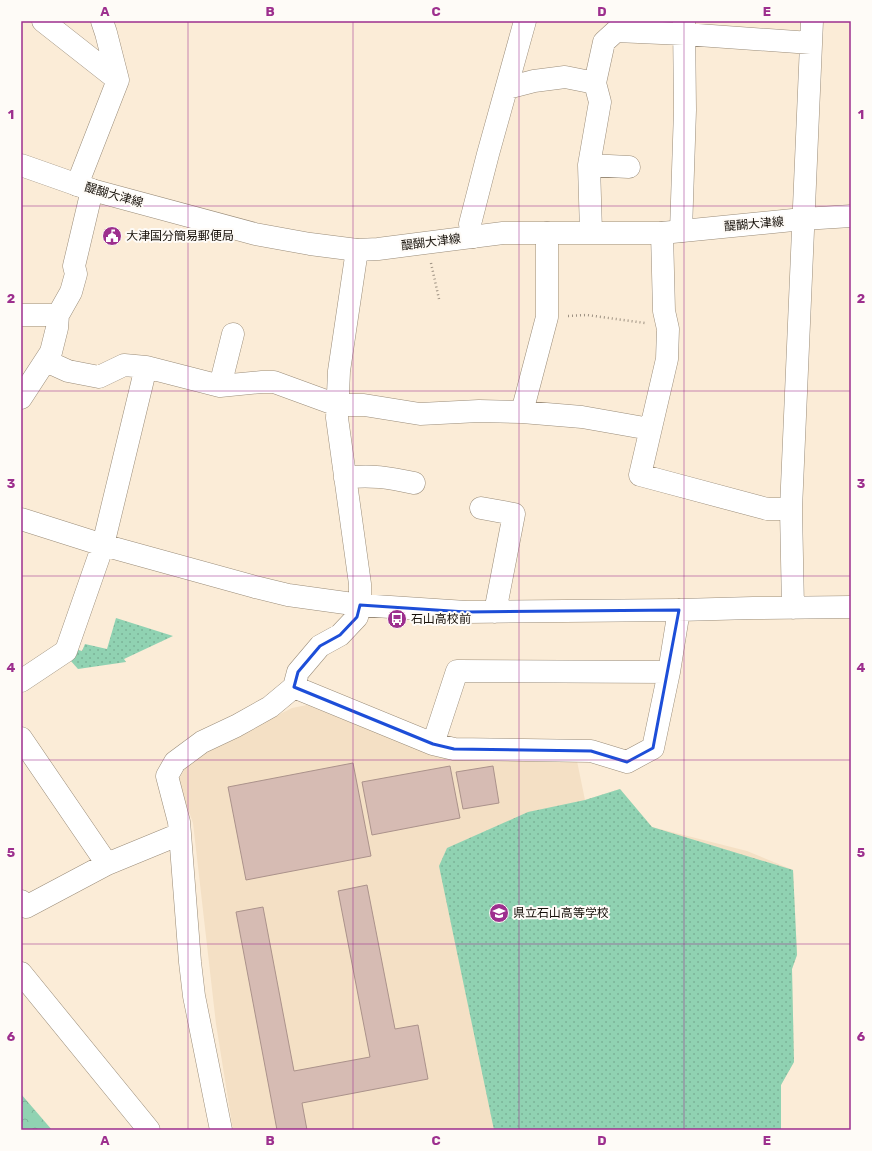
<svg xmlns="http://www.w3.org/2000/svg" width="872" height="1151" viewBox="0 0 872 1151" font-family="Rubik,'Noto Sans JP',sans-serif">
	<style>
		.built { fill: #f4e0c5 }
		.forest { fill: url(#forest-crowns) }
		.park { fill: url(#park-dots) }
		.building { fill: #d6bbb3; stroke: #ab928b }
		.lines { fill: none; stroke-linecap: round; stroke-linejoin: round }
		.minor-casing { stroke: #9a8c79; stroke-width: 23 }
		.major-casing { stroke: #9a8c79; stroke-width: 23 }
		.path { stroke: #9d9182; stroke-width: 2.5; stroke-dasharray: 1 3; stroke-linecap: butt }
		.minor { stroke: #fff; stroke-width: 22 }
		.major { stroke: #fff; stroke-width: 22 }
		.marked { fill: none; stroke: #1d4ed8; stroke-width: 3; stroke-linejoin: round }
		.grid { fill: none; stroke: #9d2f8e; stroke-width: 1; stroke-opacity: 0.55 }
		.labels { text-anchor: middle; stroke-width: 4; stroke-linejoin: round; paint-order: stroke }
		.street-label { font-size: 12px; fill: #161009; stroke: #fefbf7 }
		.poi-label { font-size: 12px; fill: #161009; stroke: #fefbf7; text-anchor: start }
		.neatline { fill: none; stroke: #9d2f8e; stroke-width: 1.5 }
		.grid-label { font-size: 13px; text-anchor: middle; font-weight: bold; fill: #9d2f8e }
	</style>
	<defs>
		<pattern id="forest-crowns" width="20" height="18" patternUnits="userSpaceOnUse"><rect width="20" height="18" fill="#90d2b2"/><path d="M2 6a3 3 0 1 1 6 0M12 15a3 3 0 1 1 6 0" fill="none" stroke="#7bb398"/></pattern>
		<pattern id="park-dots" width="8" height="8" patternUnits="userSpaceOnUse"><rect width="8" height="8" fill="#90d2b2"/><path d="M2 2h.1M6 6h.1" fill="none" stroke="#7bb398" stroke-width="1.8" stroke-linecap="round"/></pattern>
	</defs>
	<rect width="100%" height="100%" fill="#fbecd7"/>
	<path class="built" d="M307,705L425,752L452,759L499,761H577L585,800L620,789L652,827L747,851L793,870L797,955L792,969L794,1062L781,1085V1130H233L216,1024L193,823L178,781L188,763L205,752L292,708Z"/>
	<path class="forest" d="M21,1094L52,1130H21Z"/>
	<path class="park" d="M116,618L173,636L124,659L126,662L78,669L70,660L75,649L82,651L85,644L107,649Z
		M620,789L652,827L793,870L797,955L792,969L794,1062L781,1085V1130H494L439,866L447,848L528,812L585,800Z"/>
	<path class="building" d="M353,763L371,856L246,880L228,787Z
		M450,766L460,818L372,835L362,782Z
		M493,766L499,803L463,809L456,772Z
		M367,885L395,1029L418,1025L428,1079L302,1103L307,1130H277L236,912L263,907L294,1071L370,1057L338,891Z"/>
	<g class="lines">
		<defs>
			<path id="minor" d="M43,21L118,80
				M507,88L534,81L565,77L595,83
				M589,165L629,167
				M77,185L118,80L106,33L102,21
				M681,231L685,110L684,21
				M591,232L589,165L600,102L595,83L604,42L616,31L684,34L811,43
				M662,233L664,311L668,329L667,359L640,475L767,509H791
				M473,237L470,224L488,154L525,21
				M21,315H58
				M46,361L68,371L99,377L124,365L146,367L220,386L262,382H274L337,405H364L420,414L479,411L522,412L582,417L650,429
				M220,386L233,334
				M21,398L51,352L57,328L58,315L71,292L76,274L74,266L92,190
				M522,412L547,317V233
				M345,478C369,474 391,478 414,483
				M481,508L514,514L495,612
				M21,519L103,545L255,587L288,595L360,605L466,612L679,610L753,608L851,607
				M793,608L791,509L812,21
				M21,681L66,651L103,545L146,367
				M294,687L433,744L454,749L591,751L627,762L653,748L669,672L679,610
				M21,738L107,864
				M433,744L457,671L669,672
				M21,901L26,907L107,864L180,834
				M21,973L149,1130
				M221,1130L194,996L190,962L180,834L179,822L167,776L175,762L202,742L236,726L270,707L294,687L298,672L320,646L340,635L357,617L360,605V584L337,418L339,371L357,250"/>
			<path id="major" d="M21,165L92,190L255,234L310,244L357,250L378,249L503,233H662L803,219L851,216"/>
		</defs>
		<use href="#minor" class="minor-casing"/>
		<use href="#major" class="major-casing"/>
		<path class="path" d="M431,263L439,299
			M568,316L587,315L645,323"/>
		<use href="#minor" class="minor"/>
		<use href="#major" class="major"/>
	</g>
	<path class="marked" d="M360,605L466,612L679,610L653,748L627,762L591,751L454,749L433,744L294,687L298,672L320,646L340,635L357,617Z"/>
	<path class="grid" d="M188,21V1130M353,21V1130M519,21V1130M684,21V1130M21,206H851M21,391H851M21,576H851M21,760H851M21,944H851"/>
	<defs>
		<symbol id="civic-disc" viewBox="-11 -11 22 22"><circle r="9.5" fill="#9d2f8e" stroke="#fefbf7"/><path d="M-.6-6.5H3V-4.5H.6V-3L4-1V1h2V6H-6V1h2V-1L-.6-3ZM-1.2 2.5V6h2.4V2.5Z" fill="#fff"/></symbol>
		<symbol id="bus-disc" viewBox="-11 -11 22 22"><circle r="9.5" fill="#9d2f8e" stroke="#fefbf7"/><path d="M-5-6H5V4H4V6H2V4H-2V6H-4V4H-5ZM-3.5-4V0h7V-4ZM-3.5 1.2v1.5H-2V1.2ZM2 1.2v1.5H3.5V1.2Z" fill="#fff"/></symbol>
		<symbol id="school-disc" viewBox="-11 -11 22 22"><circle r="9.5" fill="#9d2f8e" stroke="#fefbf7"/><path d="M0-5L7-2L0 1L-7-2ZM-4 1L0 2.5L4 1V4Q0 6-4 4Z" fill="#fff"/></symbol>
	</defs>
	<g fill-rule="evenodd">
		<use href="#civic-disc" x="101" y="225" width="22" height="22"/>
		<use href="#bus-disc" x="386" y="608" width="22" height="22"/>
		<use href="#school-disc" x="488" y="902" width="22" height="22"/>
	</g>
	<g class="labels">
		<g class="street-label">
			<text transform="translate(114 195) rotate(16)" y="4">醍醐大津線</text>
			<text transform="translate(754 224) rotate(-5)" y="4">醍醐大津線</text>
			<text transform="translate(431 242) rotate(-7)" y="4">醍醐大津線</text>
		</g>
		<g class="poi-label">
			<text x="126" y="240">大津国分簡易郵便局</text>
			<text x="411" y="623">石山高校前</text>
			<text x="513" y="917">県立石山高等学校</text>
		</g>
	</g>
	<rect width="872" height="1151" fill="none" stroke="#fefbf7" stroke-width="44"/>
	<rect x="22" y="22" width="828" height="1107" class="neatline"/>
	<g class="grid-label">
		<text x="105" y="16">A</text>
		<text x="270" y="16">B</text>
		<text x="436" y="16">C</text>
		<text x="602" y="16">D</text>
		<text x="767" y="16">E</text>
		<text x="11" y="119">1</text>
		<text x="861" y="119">1</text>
		<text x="11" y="303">2</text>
		<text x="861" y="303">2</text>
		<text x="11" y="488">3</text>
		<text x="861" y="488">3</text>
		<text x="11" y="672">4</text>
		<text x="861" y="672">4</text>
		<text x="11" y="857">5</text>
		<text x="861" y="857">5</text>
		<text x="11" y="1041">6</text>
		<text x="861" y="1041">6</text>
		<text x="105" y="1145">A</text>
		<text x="270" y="1145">B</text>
		<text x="436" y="1145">C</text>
		<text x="602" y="1145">D</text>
		<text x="767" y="1145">E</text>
	</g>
</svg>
